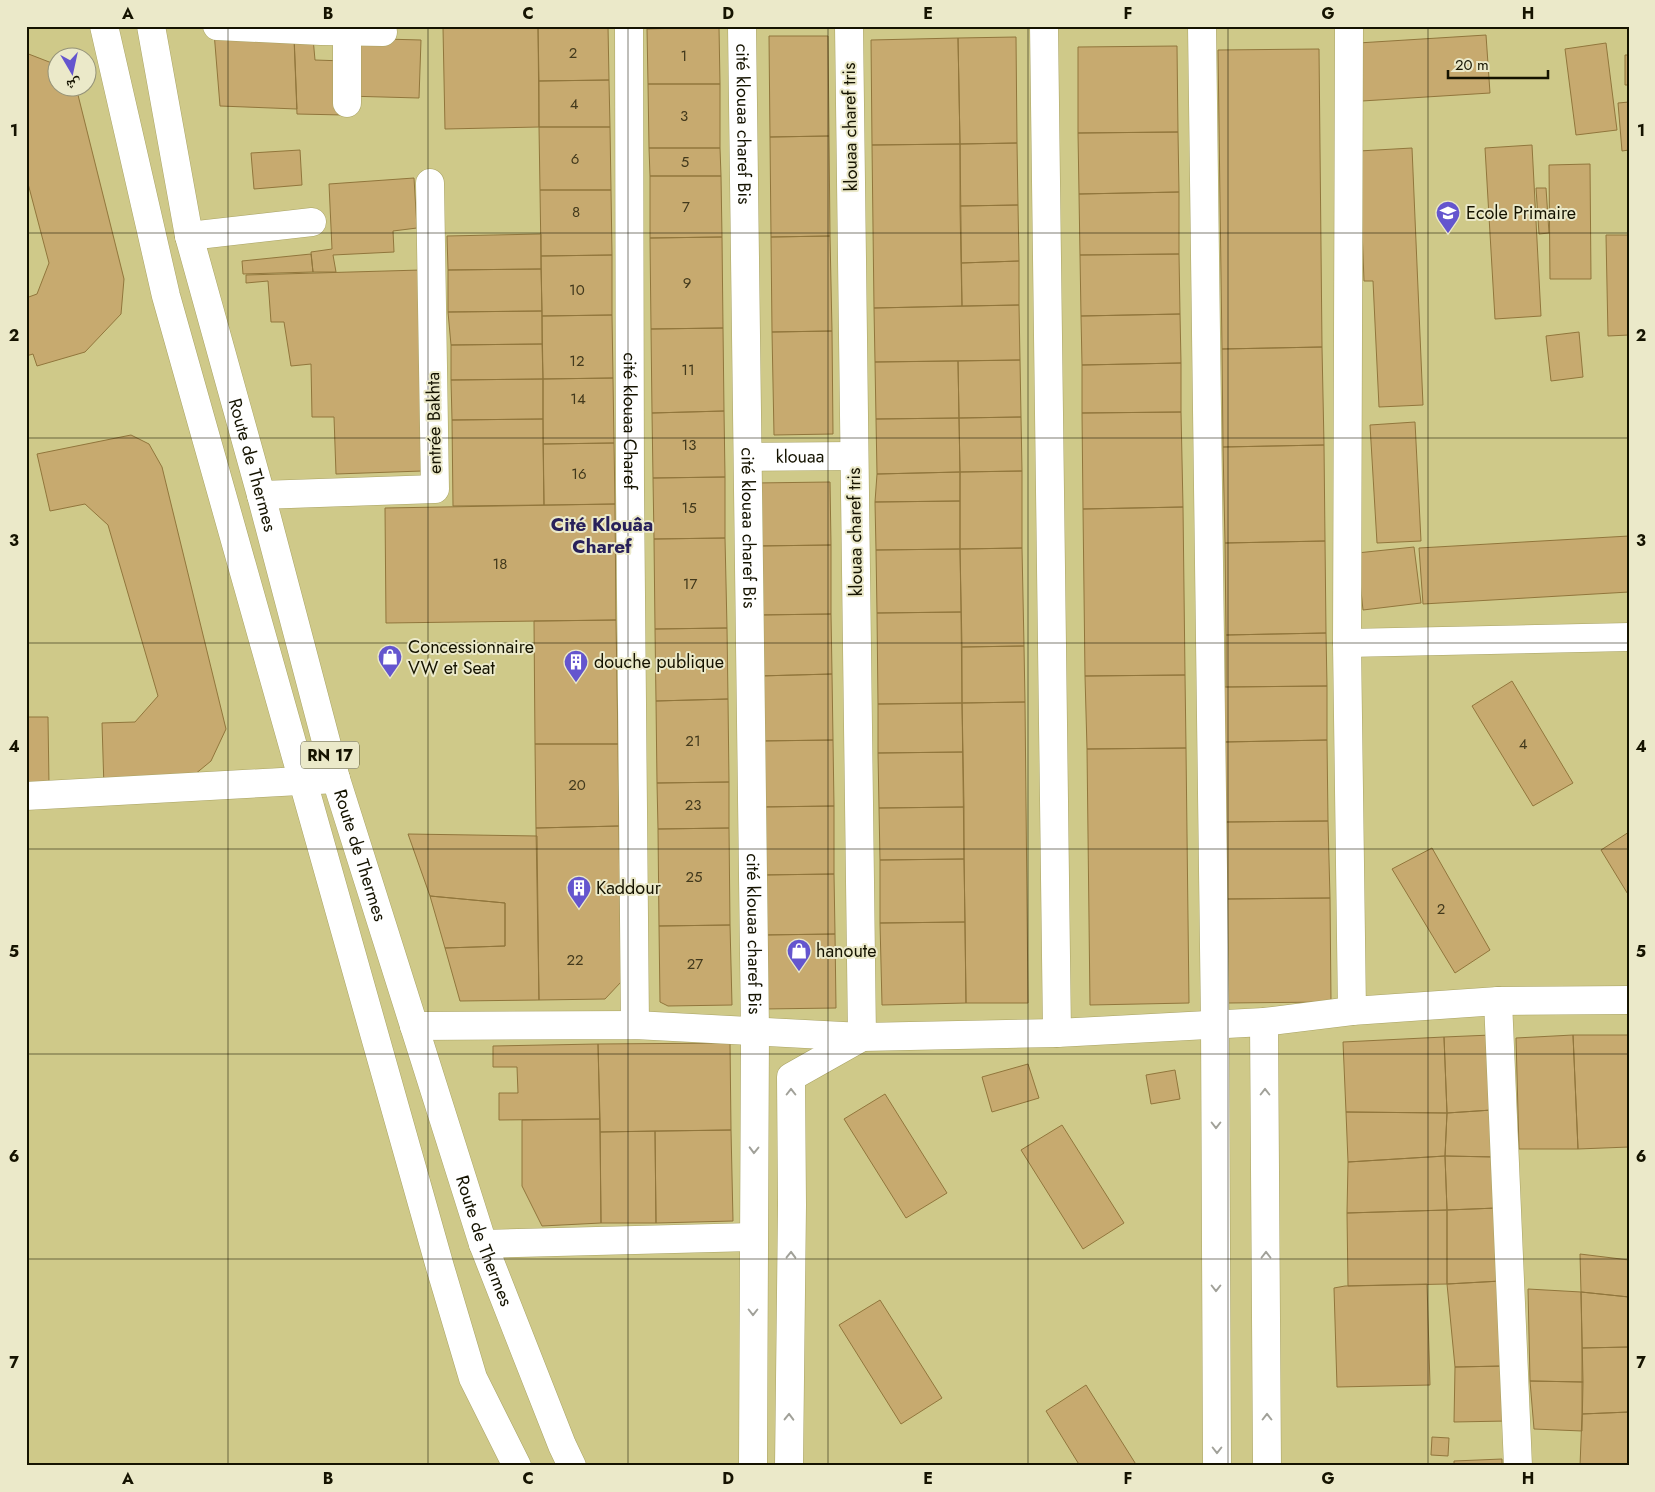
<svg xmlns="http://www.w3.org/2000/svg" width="1655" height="1492" viewBox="0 0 1655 1492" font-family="Jost,'Noto Naskh Arabic',sans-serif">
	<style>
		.building { fill: #c7aa6f; stroke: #91763c }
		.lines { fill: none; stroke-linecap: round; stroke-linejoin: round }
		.minor-casing { stroke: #a9a364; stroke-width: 29 }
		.major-casing { stroke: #a9a364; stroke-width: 29 }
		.minor { stroke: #fff; stroke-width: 28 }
		.major { stroke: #fff; stroke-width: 28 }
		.oneway { stroke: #a1a199 }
		.grid { fill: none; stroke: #151300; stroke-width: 1; stroke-opacity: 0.55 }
		.labels { text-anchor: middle; stroke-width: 4; stroke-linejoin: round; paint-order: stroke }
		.number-label { font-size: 15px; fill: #42391c }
		.shield { fill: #ebe9c9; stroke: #55533c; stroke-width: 1 }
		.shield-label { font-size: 16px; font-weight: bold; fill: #151300 }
		.street-label { font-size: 18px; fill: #151300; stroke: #ebe9c9 }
		.poi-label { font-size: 18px; fill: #151300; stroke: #ebe9c9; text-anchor: start }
		.neighbourhood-label { font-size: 19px; font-weight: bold; fill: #28205a; stroke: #ebe9c9 }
		.neatline { fill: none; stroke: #151300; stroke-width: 2 }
		.grid-label { font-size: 16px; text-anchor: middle; font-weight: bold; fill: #151300 }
	</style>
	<rect width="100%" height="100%" fill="#cfc989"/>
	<path class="building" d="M608,26L609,80L539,81L538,27Z
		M538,27L539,127L445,129L443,28Z
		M719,27L720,84H648L647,29Z
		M214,32L294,35L297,109L220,106Z
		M1486,35L1490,93L1362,101L1358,43Z
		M769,36H828L829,136L770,137Z
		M1016,37L1017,143L960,144L958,38Z
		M294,38H313L315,60L344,61V115L297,114Z
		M348,38L421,40L419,98L346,96Z
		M958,38L960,144L872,145L871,40Z
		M1606,43L1617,130L1576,135L1565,49Z
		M1177,46L1178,132L1078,133V47Z
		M1319,49L1322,347L1222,349L1218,50Z
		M26,53L57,65L58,88H74L77,91L124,279L121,314L85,352L37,366L33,354L26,356V298L37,294L49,263L26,176Z
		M1625,55H1629V85H1625Z
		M609,80L610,127H539V81Z
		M648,84H720V148H649Z
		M1629,102V150L1622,151L1618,103Z
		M539,127H610L611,190H540Z
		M1178,132L1179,192L1079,194L1078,133Z
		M829,136L830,236L771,237L770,137Z
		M1017,143L1018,205L960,206V144Z
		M960,144L962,306L874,308L872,145Z
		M1532,145L1541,316L1495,319L1485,148Z
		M649,148H720L721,176H650Z
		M1412,148L1423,405L1379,407L1373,281H1364L1359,151Z
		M300,150L302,185L254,189L251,153Z
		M1590,164L1591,279H1550L1549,165Z
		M650,176H721L722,237L650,238Z
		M414,178L417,228L393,231L394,252L333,255L336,272H313L311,252L332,249L329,184Z
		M1536,188H1546L1549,233L1539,234Z
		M540,190H611L612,255L541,256Z
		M1179,192V254L1080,255L1079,194Z
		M1018,205L1019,261L961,263L960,206Z
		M541,234V269L448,270L447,236Z
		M1606,235H1629V335L1608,336Z
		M830,236L832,331L772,332L771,237Z
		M722,237L723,328L651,329L650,238Z
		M311,254L313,272L243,274L242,261Z
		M1179,254L1180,314L1081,316L1080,255Z
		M612,255V315L542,316L541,256Z
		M1019,261V305L962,306L961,263Z
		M541,269L542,311L448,312V270Z
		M421,270L422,471L336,474L334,417H312L311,364L291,366L284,322H271L268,281L246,283V275Z
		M1019,305L1020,360L875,362L874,308Z
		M542,311V344L451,345L448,312Z
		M1180,314L1181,363L1082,365L1081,316Z
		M612,315L613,378L543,379L542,316Z
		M723,328L724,411L652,413L651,329Z
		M832,331L833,434L774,435L772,332Z
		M1579,332L1583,377L1551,381L1546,336Z
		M542,344L543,379L451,380V345Z
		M1322,347L1324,445L1223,447L1222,349Z
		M1020,360L1021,417L959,418L958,361Z
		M958,361L959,418L876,419L875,362Z
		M1181,363V412L1082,413V365Z
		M613,378L614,443L543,444V379Z
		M543,379V419L452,420L451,380Z
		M724,411L725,477L653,478L652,413Z
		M1181,412L1183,507L1083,509L1082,413Z
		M1021,417L1022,471L960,472L959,418Z
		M959,418L960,472L877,474L876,419Z
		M543,419L544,505L453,506L452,420Z
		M1415,422L1421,541L1377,543L1370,425Z
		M131,435L149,444L162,467L226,729L211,761L194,775L104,788L102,723L135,722L158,696L108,525L85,504L50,511L37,454Z
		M614,443L615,504L544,505L543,444Z
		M1324,445L1325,541L1225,543L1223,447Z
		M1022,471V548L960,549V472Z
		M960,472V501L875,502L877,474Z
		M725,477V538L654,539L653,478Z
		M830,482L831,545L757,546L756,483Z
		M960,501V549L876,550L875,502Z
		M615,504L616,620L386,623L385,508Z
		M1183,507L1185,675L1085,676L1083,509Z
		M1629,536V592L1423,604L1419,548Z
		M725,538L727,628L655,629L654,539Z
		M1325,541L1326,633L1226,635L1225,543Z
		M831,545V614L758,615L757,546Z
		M1414,547L1421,603L1363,610L1357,553Z
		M1022,548L1024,646L962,647L960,549Z
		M960,549L961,612L877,613L876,550Z
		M961,612L962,703L878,704L877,613Z
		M831,614L832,674L759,676L758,615Z
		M616,620L618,744H535L534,621Z
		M727,628L728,699L656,701L655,629Z
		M1326,633L1327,686L1226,687V635Z
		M1024,646L1025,702L962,703V647Z
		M832,674L833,740L759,741V676Z
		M1185,675L1186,748L1087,749L1085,676Z
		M1512,681L1573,783L1533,806L1472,706Z
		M1327,686V740L1224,742L1223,687Z
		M728,699L729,782L657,783L656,701Z
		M1025,702L1028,1003H966L962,703Z
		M962,703L963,752L878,753V704Z
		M26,717H48L49,785H26Z
		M833,740L834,806L760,807L759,741Z
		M1327,740L1328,821L1225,822L1224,742Z
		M535,744H618L619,826L536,828Z
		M1186,748L1189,1003L1090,1005L1087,749Z
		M963,752L964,807L879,808L878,753Z
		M729,782V828L658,829L657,783Z
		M834,806V874L761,875L760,807Z
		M964,807V859L880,860L879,808Z
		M1328,821L1330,898L1226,899L1225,822Z
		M619,826L621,982L605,999L539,1000L536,828Z
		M729,828L730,925L659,926L658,829Z
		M1629,832V896L1601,850Z
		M408,834L537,836L539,1000L460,1001L445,948L505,946V903L430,896Z
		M1432,848L1490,950L1455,973L1392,869Z
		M964,859L965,922L880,923V860Z
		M834,874L835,934L762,935L761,875Z
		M430,896L505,903V946L445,948Z
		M1330,898L1331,1002L1227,1003L1226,899Z
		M965,922L966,1003L882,1005L880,923Z
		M730,925L732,1005L668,1006L660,1002L659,926Z
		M835,934L836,1008L763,1009L762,935Z
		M1491,1035L1492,1110L1447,1113L1444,1037Z
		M1573,1035L1578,1149H1519L1516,1038Z
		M1573,1035H1629V1147L1578,1149Z
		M1444,1037L1447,1113L1346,1112L1343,1042Z
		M730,1043L731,1130L600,1132L598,1044Z
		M598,1044L600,1119L499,1120V1093H518L517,1067H493V1046Z
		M1028,1064L1039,1098L992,1112L982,1077Z
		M1175,1070L1180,1099L1151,1104L1146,1075Z
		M885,1094L947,1193L906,1218L844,1119Z
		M1492,1110L1496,1157L1445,1156L1447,1113Z
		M1346,1112L1447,1113L1445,1156L1348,1162Z
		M600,1119L601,1223L542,1226L522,1186V1120Z
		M1062,1125L1124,1223L1083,1249L1021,1150Z
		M731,1130L733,1221L656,1223L655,1131Z
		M655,1131L656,1223H601L600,1132Z
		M1445,1156L1447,1210L1347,1213L1348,1162Z
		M1445,1156L1496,1157L1497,1208L1447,1210Z
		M1497,1208L1501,1281L1447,1284V1210Z
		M1447,1210V1284L1348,1286L1347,1213Z
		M1580,1254L1629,1260V1297L1581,1292Z
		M1501,1281L1504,1366L1455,1367L1447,1284Z
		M1427,1284L1430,1385L1337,1387L1334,1288L1345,1286Z
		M1528,1289L1581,1292L1583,1382L1530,1381Z
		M1581,1292L1629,1297V1347L1582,1348Z
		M880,1300L942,1398L901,1424L839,1325Z
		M1629,1347V1412L1582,1414V1348Z
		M1504,1366L1507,1421L1454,1422L1455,1367Z
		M1530,1381L1583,1382L1582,1431L1534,1429Z
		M1086,1385L1137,1466H1080L1046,1411Z
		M1629,1412V1466H1580L1582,1414Z
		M1432,1437L1449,1438L1448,1456L1431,1455Z
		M1502,1459V1466H1454V1461Z"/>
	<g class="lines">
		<defs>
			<g id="minor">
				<path d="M104,26L166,296L440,1267L473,1378L517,1466"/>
				<path d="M217,26L321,31L383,32"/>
				<path id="s1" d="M629,26L630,488L635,1025"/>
				<path id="s2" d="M742,26L755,1031L753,1466"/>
				<path d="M1044,26L1057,1033"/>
				<path d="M1202,26L1215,1024L1217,1466"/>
				<path d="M1349,26L1347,643L1352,1011"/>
				<path d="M347,103V32"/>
				<path d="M189,236L312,222"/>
				<path id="s3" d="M748,457L854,456"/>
				<path d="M261,495L435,489L430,183"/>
				<path d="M1347,643L1629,637"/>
				<path d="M26,796L336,779"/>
				<path d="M1498,1001L1518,1466"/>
				<path d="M1264,1022L1267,1466"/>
				<path d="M414,1026L635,1025L862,1037L1057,1033L1264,1022L1352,1011L1498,1001L1629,1000"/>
				<path d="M483,1244L753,1237"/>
				<path d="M789,1466L792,1205L791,1077L862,1037L849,26"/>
			</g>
			<g id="major">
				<path id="s4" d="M151,26L189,236L261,495L336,779L483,1244L562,1445L572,1466"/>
			</g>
		</defs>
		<use href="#minor" class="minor-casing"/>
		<use href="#major" class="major-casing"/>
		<use href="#minor" class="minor"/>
		<use href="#major" class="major"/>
	</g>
	<defs><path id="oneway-chevron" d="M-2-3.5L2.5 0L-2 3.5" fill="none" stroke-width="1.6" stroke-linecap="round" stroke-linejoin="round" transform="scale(1.25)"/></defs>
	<g class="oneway">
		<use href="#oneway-chevron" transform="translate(791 1092) rotate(-90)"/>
		<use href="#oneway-chevron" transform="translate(1265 1092) rotate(-90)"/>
		<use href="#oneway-chevron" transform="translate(1216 1125) rotate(90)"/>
		<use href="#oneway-chevron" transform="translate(754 1150) rotate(91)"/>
		<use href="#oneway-chevron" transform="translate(791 1255) rotate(-89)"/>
		<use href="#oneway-chevron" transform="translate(1266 1255) rotate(-90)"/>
		<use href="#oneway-chevron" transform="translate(1216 1288) rotate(90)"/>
		<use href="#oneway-chevron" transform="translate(753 1312) rotate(90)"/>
		<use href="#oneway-chevron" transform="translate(789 1417) rotate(-89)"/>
		<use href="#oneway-chevron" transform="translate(1267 1417) rotate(-90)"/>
		<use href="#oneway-chevron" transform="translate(1217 1450) rotate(90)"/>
	</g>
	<path class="grid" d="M228,26V1466M428,26V1466M628,26V1466M828,26V1466M1028,26V1466M1228,26V1466M1428,26V1466M26,233H1629M26,438H1629M26,643H1629M26,849H1629M26,1054H1629M26,1259H1629"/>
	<defs>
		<symbol id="school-pin" viewBox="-11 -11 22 30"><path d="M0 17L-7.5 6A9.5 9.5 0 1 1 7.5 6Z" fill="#6455ce" stroke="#ebe9c9"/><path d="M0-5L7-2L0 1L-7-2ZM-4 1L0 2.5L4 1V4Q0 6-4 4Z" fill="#fff"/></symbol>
		<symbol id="shop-pin" viewBox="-11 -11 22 30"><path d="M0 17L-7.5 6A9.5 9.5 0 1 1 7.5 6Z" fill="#6455ce" stroke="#ebe9c9"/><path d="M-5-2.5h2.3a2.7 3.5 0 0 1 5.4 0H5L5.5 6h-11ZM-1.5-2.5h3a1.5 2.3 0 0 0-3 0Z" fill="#fff"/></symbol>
		<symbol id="building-pin" viewBox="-11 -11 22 30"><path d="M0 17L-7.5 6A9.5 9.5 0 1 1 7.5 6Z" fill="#6455ce" stroke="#ebe9c9"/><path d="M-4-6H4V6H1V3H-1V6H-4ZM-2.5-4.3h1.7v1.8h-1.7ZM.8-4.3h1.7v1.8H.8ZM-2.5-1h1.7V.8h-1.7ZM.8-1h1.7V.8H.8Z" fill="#fff"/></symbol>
	</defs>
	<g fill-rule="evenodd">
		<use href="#school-pin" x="1434" y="199" width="28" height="38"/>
		<use href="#shop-pin" x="376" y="643" width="28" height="38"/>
		<use href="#building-pin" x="562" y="648" width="28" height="38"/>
		<use href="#building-pin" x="565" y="874" width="28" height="38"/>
		<use href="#shop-pin" x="785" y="937" width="28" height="38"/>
	</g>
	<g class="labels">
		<g class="number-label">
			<text x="573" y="58">2</text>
			<text x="684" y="61">1</text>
			<text x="574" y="109">4</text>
			<text x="684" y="121">3</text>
			<text x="575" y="164">6</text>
			<text x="685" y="167">5</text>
			<text x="686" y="212">7</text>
			<text x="576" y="217">8</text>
			<text x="687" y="288">9</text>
			<text x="577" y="295">10</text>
			<text x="577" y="366">12</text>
			<text x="688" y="375">11</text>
			<text x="578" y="404">14</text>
			<text x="689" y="450">13</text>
			<text x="579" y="479">16</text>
			<text x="689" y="513">15</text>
			<text x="500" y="569">18</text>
			<text x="690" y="589">17</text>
			<text x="693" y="746">21</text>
			<text x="1523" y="749">4</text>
			<text x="577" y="790">20</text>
			<text x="693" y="810">23</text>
			<text x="694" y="882">25</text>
			<text x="1441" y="914">2</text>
			<text x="575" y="965">22</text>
			<text x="695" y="969">27</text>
		</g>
		<rect class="shield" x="301" y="741.5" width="58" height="27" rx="4"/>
		<g class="shield-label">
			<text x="330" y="761">RN 17</text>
		</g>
		<g class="street-label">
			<text dy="6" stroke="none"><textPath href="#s2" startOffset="98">cité klouaa charef Bis</textPath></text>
			<text transform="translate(850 127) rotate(-91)" y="6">klouaa charef tris</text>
			<text dy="6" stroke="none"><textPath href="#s1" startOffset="395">cité klouaa Charef</textPath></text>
			<text transform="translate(434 423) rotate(-91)" y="6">entrée Bakhta</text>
			<text dy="6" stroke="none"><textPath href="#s3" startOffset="52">klouaa</textPath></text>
			<text dy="6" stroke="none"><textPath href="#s4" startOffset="451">Route de Thermes</textPath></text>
			<text dy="6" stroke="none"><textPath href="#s2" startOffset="502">cité klouaa charef Bis</textPath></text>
			<text transform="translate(855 532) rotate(-91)" y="6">klouaa charef tris</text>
			<text dy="6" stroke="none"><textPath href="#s4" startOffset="856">Route de Thermes</textPath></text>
			<text dy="6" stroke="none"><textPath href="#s2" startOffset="908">cité klouaa charef Bis</textPath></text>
			<text dy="6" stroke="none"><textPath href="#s4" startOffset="1261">Route de Thermes</textPath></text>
		</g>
		<g class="poi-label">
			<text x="1466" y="219">Ecole Primaire</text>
			<text x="408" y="653">Concessionnaire<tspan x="408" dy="21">VW et Seat</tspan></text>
			<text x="594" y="668">douche publique</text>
			<text x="596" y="894">Kaddour</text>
			<text x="816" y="957">hanoute</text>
		</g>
		<g class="neighbourhood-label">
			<text x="602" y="531">Cité Klouâa<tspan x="602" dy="22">Charef</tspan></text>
		</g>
	</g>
	<rect width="1655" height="1492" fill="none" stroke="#ebe9c9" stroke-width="55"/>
	<g transform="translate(72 72) rotate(171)"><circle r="24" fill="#ebe9c9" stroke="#959379"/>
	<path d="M0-4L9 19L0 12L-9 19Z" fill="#6455ce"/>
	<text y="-8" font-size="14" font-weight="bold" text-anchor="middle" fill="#151300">ش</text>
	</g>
	<path d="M1448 70v8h100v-8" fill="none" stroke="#151300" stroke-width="2.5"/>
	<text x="1455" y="70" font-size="15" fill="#151300" stroke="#ebe9c9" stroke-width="4" paint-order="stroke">20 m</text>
	<rect x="28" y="28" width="1600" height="1436" class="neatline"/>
	<g class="grid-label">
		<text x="128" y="19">A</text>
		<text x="328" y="19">B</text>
		<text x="528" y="19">C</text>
		<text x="728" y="19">D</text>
		<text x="928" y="19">E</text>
		<text x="1128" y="19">F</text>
		<text x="1328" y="19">G</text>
		<text x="1528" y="19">H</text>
		<text x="14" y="136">1</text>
		<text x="1641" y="136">1</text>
		<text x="14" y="341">2</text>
		<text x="1641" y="341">2</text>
		<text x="14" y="546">3</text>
		<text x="1641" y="546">3</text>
		<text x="14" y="752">4</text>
		<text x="1641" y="752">4</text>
		<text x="14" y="957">5</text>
		<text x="1641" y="957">5</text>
		<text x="14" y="1162">6</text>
		<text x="1641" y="1162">6</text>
		<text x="14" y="1368">7</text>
		<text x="1641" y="1368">7</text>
		<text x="128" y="1484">A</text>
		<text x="328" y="1484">B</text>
		<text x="528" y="1484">C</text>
		<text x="728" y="1484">D</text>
		<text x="928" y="1484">E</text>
		<text x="1128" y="1484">F</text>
		<text x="1328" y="1484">G</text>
		<text x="1528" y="1484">H</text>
	</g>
</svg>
